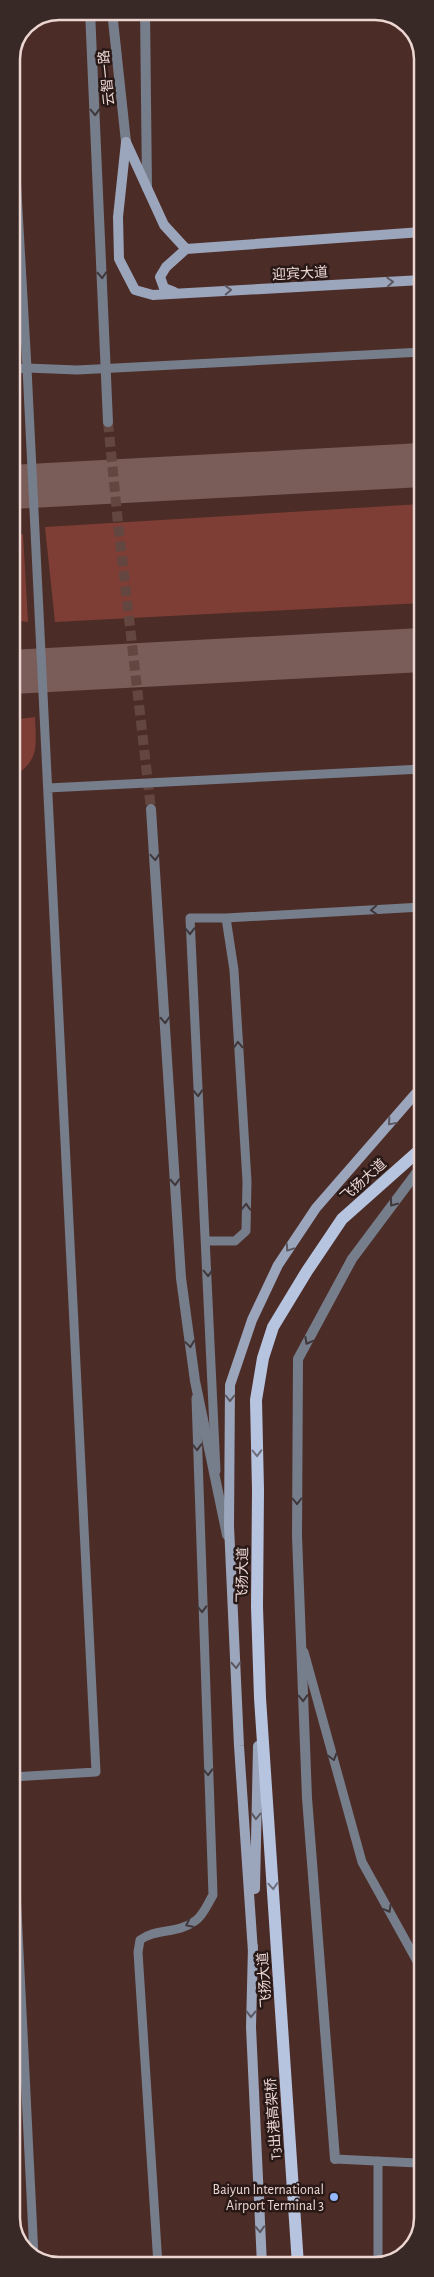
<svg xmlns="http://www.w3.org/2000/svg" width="434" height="2277" viewBox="0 0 434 2277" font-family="'Alegreya Sans','Noto Sans SC',sans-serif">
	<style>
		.green { fill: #7e3e35 }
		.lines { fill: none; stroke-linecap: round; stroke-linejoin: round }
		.taxiway { stroke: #7a5d58; stroke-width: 44 }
		.tertiary-tunnel { stroke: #644641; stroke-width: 10; stroke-dasharray: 10 5; stroke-linecap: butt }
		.service { stroke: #767d8b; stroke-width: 9 }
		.minor { stroke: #767d8b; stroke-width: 10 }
		.tertiary { stroke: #767d8b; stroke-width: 10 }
		.secondary { stroke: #9ba5bb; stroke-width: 10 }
		.primary { stroke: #b6c4e0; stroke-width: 12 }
		.oneway { stroke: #3f373a }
		.oneway2 { stroke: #5c5861 }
		.oneway3 { stroke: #6f6e7c }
		.poi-dot { fill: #95b7fd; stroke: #281917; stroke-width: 2 }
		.labels { text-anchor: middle; stroke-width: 5; stroke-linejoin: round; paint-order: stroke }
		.street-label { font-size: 14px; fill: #ecd6d2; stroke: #281917 }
		.poi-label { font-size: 14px; fill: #ecd6d2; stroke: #281917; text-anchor: end }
		.rim { fill: none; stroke: #ecd6d2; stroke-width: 2.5 }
	</style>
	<rect width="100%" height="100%" fill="#4c2c27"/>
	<path class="green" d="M11,397C19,408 20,424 20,437L11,439Z
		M422,504V603L55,622L45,527Z
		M23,534L28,622L11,620V537Z
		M35,717C36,747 40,761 11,778V720Z"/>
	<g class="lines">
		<path class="taxiway" d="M11,487L422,465
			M11,672L422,650"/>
		<path class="tertiary-tunnel" d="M108,422L118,523L151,809"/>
		<path class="service" d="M11,87L27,368L11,369
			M48,788L422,769
			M207,1241H235L246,1231L247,1181L234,970L226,918
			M216,1471L190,918H226L422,907
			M304,1652L362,1862L423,1972
			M12,1777L96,1772L27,368L77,370L422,352
			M12,1809L34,2256
			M335,2159L417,2163L423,2166
			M378,2161V2257
			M158,2265L138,1952L140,1940C156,1928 178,1934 195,1921C203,1916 208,1903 213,1895L196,1398"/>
		<path class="minor" d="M335,2159L307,1798L297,1536L298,1359L352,1259L423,1164"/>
		<path class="tertiary" d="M90,11L108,422
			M112,11L126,142
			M145,11L147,188
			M151,809L181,1278L195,1381L227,1535"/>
		<path class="secondary" d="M126,142L118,217L119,259L135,290L153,295L422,280
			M126,142L164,225L186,249
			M186,249L422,232
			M174,292L164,288L160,277L166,267L186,249
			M255,1889L258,1746
			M253,1946L251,2027L262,2265
			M253,1952L239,1746L229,1526L230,1385L252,1320L278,1265L316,1208L423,1085"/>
		<path class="primary" d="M298,2265L260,1698L257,1607L258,1490L256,1400L263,1358L273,1327L307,1271L342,1219L423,1147"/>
	</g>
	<defs><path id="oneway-chevron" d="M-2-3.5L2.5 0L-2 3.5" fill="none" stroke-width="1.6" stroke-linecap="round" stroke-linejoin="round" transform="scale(1.25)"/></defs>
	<g class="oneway">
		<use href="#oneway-chevron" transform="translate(95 112) rotate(88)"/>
		<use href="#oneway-chevron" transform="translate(102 275) rotate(87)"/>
		<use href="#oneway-chevron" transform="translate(155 857) rotate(86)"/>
		<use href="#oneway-chevron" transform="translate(374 910) rotate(177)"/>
		<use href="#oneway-chevron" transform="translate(190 931) rotate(89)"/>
		<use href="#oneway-chevron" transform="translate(165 1020) rotate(87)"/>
		<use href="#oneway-chevron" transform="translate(238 1045) rotate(-93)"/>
		<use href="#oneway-chevron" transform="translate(198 1093) rotate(87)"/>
		<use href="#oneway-chevron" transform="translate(175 1182) rotate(87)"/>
		<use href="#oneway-chevron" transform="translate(393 1203) rotate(127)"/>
		<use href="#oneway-chevron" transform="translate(246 1207) rotate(-88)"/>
		<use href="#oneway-chevron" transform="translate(208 1273) rotate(88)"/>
		<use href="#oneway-chevron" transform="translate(308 1341) rotate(118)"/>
		<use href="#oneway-chevron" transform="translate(190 1344) rotate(82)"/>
		<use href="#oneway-chevron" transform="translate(197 1447) rotate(88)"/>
		<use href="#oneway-chevron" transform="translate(297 1501) rotate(90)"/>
		<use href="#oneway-chevron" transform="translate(202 1609) rotate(88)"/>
		<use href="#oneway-chevron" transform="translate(303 1698) rotate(88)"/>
		<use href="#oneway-chevron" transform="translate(333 1757) rotate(74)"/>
		<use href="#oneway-chevron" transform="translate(208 1772) rotate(88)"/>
		<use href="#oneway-chevron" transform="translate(388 1909) rotate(61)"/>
		<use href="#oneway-chevron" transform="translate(189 1924) rotate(154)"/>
	</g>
	<g class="oneway2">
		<use href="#oneway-chevron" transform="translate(390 282) rotate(-3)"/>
		<use href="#oneway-chevron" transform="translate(228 290) rotate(-3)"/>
		<use href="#oneway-chevron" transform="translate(391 1122) rotate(131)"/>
		<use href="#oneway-chevron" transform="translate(289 1248) rotate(124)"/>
		<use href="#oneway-chevron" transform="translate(230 1398) rotate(90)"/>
		<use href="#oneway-chevron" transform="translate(236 1665) rotate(87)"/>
		<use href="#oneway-chevron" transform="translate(256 1816) rotate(92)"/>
		<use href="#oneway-chevron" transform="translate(251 2014) rotate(91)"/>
		<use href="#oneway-chevron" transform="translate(260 2229) rotate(87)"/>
	</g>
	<g class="oneway3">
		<use href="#oneway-chevron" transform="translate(257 1453) rotate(89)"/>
		<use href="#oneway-chevron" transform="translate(273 1886) rotate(86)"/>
	</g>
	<circle class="poi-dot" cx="334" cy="2197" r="5"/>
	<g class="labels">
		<g class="street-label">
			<text transform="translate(106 78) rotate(-96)" y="5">云智一路</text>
			<text transform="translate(300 273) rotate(-3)" y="5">迎宾大道</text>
			<text transform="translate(363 1180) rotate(-42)" y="5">飞扬大道</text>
			<text transform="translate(242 1575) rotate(-89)" y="5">飞扬大道</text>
			<text transform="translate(264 1980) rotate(-94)" y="5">飞扬大道</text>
			<text transform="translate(273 2119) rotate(-94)" y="5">T3出港高架桥</text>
		</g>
		<g class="poi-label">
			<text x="324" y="2194">Baiyun International<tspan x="324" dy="16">Airport Terminal 3</tspan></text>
		</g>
	</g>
	<path d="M0 0H434V2277H0ZM59 20H375A39 39 0 0 1 414 59V2218A39 39 0 0 1 375 2257H59A39 39 0 0 1 20 2218V59A39 39 0 0 1 59 20Z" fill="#382826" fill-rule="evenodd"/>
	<path class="rim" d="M59 20H375A39 39 0 0 1 414 59V2218A39 39 0 0 1 375 2257H59A39 39 0 0 1 20 2218V59A39 39 0 0 1 59 20Z"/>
</svg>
